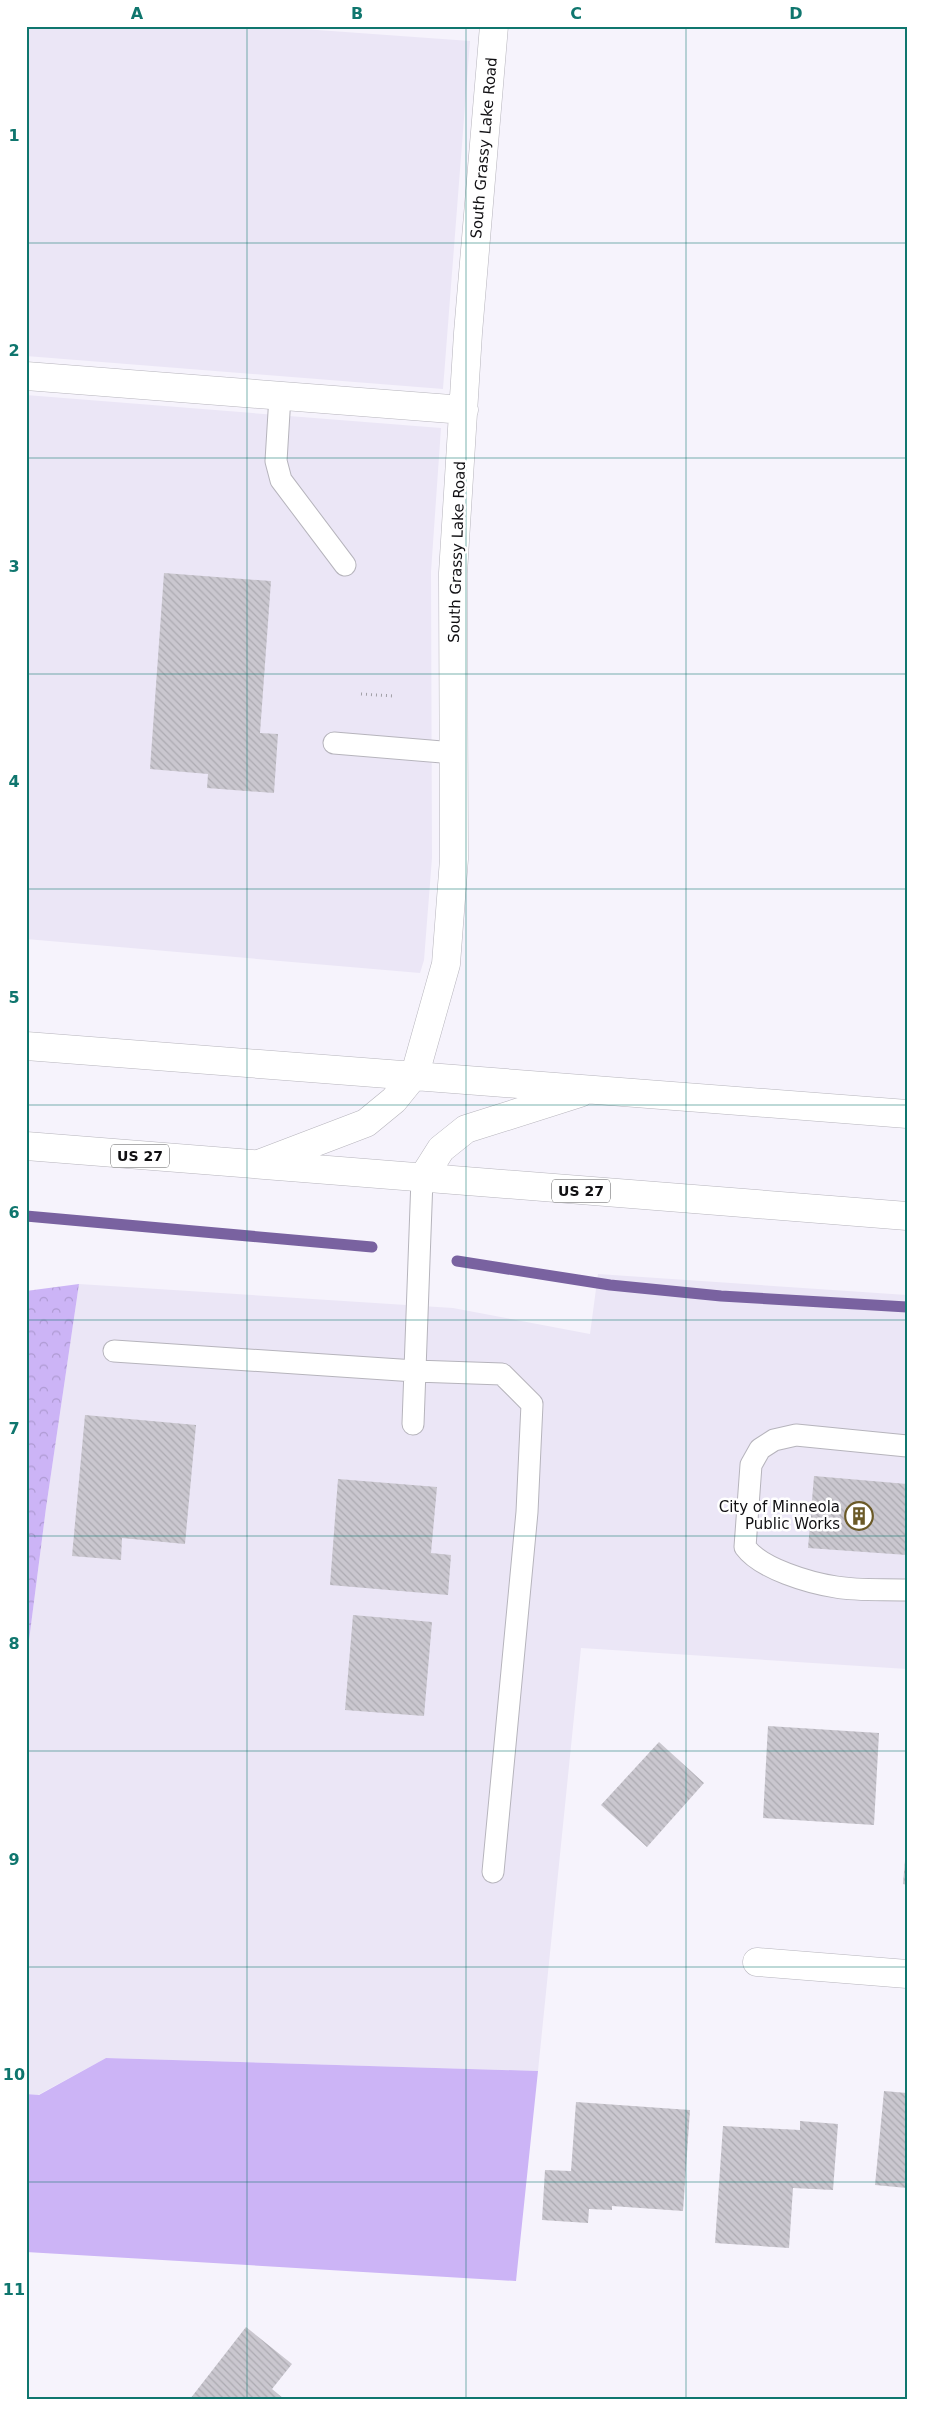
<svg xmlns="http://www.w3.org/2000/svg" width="933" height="2425" viewBox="0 0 933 2425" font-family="'DejaVu Sans',sans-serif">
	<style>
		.built { fill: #ebe6f6 }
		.green { fill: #ccb4f6 }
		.forest { fill: url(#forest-crowns) }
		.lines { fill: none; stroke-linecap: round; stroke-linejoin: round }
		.stream { stroke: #7962a0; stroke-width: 11 }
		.building { fill: url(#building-back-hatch) }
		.service-casing { stroke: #b6b4bc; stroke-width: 23 }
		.minor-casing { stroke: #b6b4bc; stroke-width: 29 }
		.trunk-casing { stroke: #b6b4bc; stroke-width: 29 }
		.path { stroke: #a19fa6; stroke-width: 3; stroke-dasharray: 1 4; stroke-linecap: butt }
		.service { stroke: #fff; stroke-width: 21 }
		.minor { stroke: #fff; stroke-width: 28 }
		.trunk { stroke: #fff; stroke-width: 28 }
		.grid { fill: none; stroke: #0f766e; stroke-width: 1; stroke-opacity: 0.55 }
		.labels { text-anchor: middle; stroke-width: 5; stroke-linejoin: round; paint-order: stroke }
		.shield { fill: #fff; stroke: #58585a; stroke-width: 1 }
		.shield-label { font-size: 14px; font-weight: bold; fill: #111013 }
		.street-label { font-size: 15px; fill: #111013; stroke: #fff }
		.poi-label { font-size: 15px; fill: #111013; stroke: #fff; text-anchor: end }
		.neatline { fill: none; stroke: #0f766e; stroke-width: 2 }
		.grid-label { font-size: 16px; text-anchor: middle; font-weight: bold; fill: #0f766e }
	</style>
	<defs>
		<pattern id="forest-crowns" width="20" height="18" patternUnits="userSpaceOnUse" patternTransform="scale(1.25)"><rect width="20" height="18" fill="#ccb4f6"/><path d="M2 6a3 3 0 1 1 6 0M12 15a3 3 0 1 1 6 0" fill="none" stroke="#ae9ad2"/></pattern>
		<pattern id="building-back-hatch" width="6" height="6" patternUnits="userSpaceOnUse" patternTransform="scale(1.25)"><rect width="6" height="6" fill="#cac7cf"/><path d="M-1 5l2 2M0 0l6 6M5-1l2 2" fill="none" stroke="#acaab1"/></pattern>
	</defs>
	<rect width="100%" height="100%" fill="#f6f3fc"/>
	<path class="built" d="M26,26H262L470,41L443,389L26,356Z
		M26,395L441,428L431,572L432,858L424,960L420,973L26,939Z
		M598,1274L907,1295V1669L581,1648L538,2071L106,2058L38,2095L26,2094V1664L46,1508L79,1284L453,1308L590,1334Z"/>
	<path class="green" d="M106,2058L538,2071L516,2281L26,2252V2094L39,2095Z"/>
	<path class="forest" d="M79,1284L46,1508L26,1664V1291Z"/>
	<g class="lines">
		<path class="stream" d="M26,1216L372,1247
			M457,1261L610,1285L721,1296L907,1307"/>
	</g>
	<path class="building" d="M164,573L271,581L260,733L278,734L274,793L207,788L208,774L150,769Z
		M85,1415L196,1425L185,1544L122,1538L121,1560L72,1556Z
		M814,1476L907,1484V1555L808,1548Z
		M338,1479L437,1487L431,1553L451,1555L448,1595L330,1585Z
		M353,1615L432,1622L424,1716L345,1710Z
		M768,1726L879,1733L874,1825L763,1818Z
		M659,1742L704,1783L647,1847L601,1805Z
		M905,1860H907V1885L903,1884Z
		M884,2091L907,2093V2188L875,2185Z
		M576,2102L690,2110L683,2211L612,2206V2210L589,2209L588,2223L542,2220L545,2170L571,2171Z
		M800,2121L838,2124L833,2190L793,2188L789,2248L715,2243L723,2126L800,2130Z
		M246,2327L292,2364L272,2389L284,2399H190Z"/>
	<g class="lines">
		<defs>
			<path id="service" d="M280,396L276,461L281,480L345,565
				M334,743L454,753
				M114,1351L415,1371L502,1374L532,1404L527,1512L493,1872
				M413,1424L422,1179
				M907,1446L796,1435L774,1440L760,1449L751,1465L745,1547C761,1569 810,1583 836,1587C859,1591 884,1589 907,1590"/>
			<path id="minor" d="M26,376L464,410
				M415,1074L446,964L454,859L453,573L468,333L494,26
				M757,1962L907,1974"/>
			<path id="trunk" d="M26,1046L907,1114
				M26,1146L907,1216
				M261,1163L366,1123L394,1100L415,1074
				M422,1179L441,1149L466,1129L580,1093"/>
		</defs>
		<use href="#service" class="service-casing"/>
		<use href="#minor" class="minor-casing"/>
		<use href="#trunk" class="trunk-casing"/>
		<path class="path" d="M361,694L393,696"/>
		<use href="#service" class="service"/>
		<use href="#minor" class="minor"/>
		<use href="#trunk" class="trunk"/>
	</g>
	<path class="grid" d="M247,26V2399M466,26V2399M686,26V2399M26,243H907M26,458H907M26,674H907M26,889H907M26,1105H907M26,1320H907M26,1536H907M26,1751H907M26,1967H907M26,2182H907"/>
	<defs>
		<symbol id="building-ring" viewBox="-11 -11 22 22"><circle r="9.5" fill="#fff" stroke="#6b5a27" stroke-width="1.5"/><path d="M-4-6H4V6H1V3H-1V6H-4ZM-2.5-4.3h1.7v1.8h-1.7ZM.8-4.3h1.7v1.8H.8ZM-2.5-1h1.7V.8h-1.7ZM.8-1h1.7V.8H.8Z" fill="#6b5a27"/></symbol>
	</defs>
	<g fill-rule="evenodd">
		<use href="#building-ring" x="843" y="1500" width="32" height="32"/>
	</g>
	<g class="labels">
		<g class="shield">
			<rect x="111" y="1144.5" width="58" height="23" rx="4"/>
			<rect x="552" y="1179.5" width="58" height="23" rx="4"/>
		</g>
		<g class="shield-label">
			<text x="140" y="1161">US 27</text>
			<text x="581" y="1196">US 27</text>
		</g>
		<g class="street-label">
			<text transform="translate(484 148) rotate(-85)" y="5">South Grassy Lake Road</text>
			<text transform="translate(457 552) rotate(-88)" y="5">South Grassy Lake Road</text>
		</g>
		<g class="poi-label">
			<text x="840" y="1512">City of Minneola<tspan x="840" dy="17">Public Works</tspan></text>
		</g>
	</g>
	<rect width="933" height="2425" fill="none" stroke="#ffffff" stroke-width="55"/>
	<rect x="28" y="28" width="878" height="2370" class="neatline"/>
	<g class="grid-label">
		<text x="137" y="19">A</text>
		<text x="357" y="19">B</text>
		<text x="576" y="19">C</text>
		<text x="796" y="19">D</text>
		<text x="14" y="141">1</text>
		<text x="14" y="356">2</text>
		<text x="14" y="572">3</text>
		<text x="14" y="787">4</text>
		<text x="14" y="1003">5</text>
		<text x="14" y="1218">6</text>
		<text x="14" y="1434">7</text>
		<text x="14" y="1649">8</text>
		<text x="14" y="1865">9</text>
		<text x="14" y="2080">10</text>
		<text x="14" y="2295">11</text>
	</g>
</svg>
